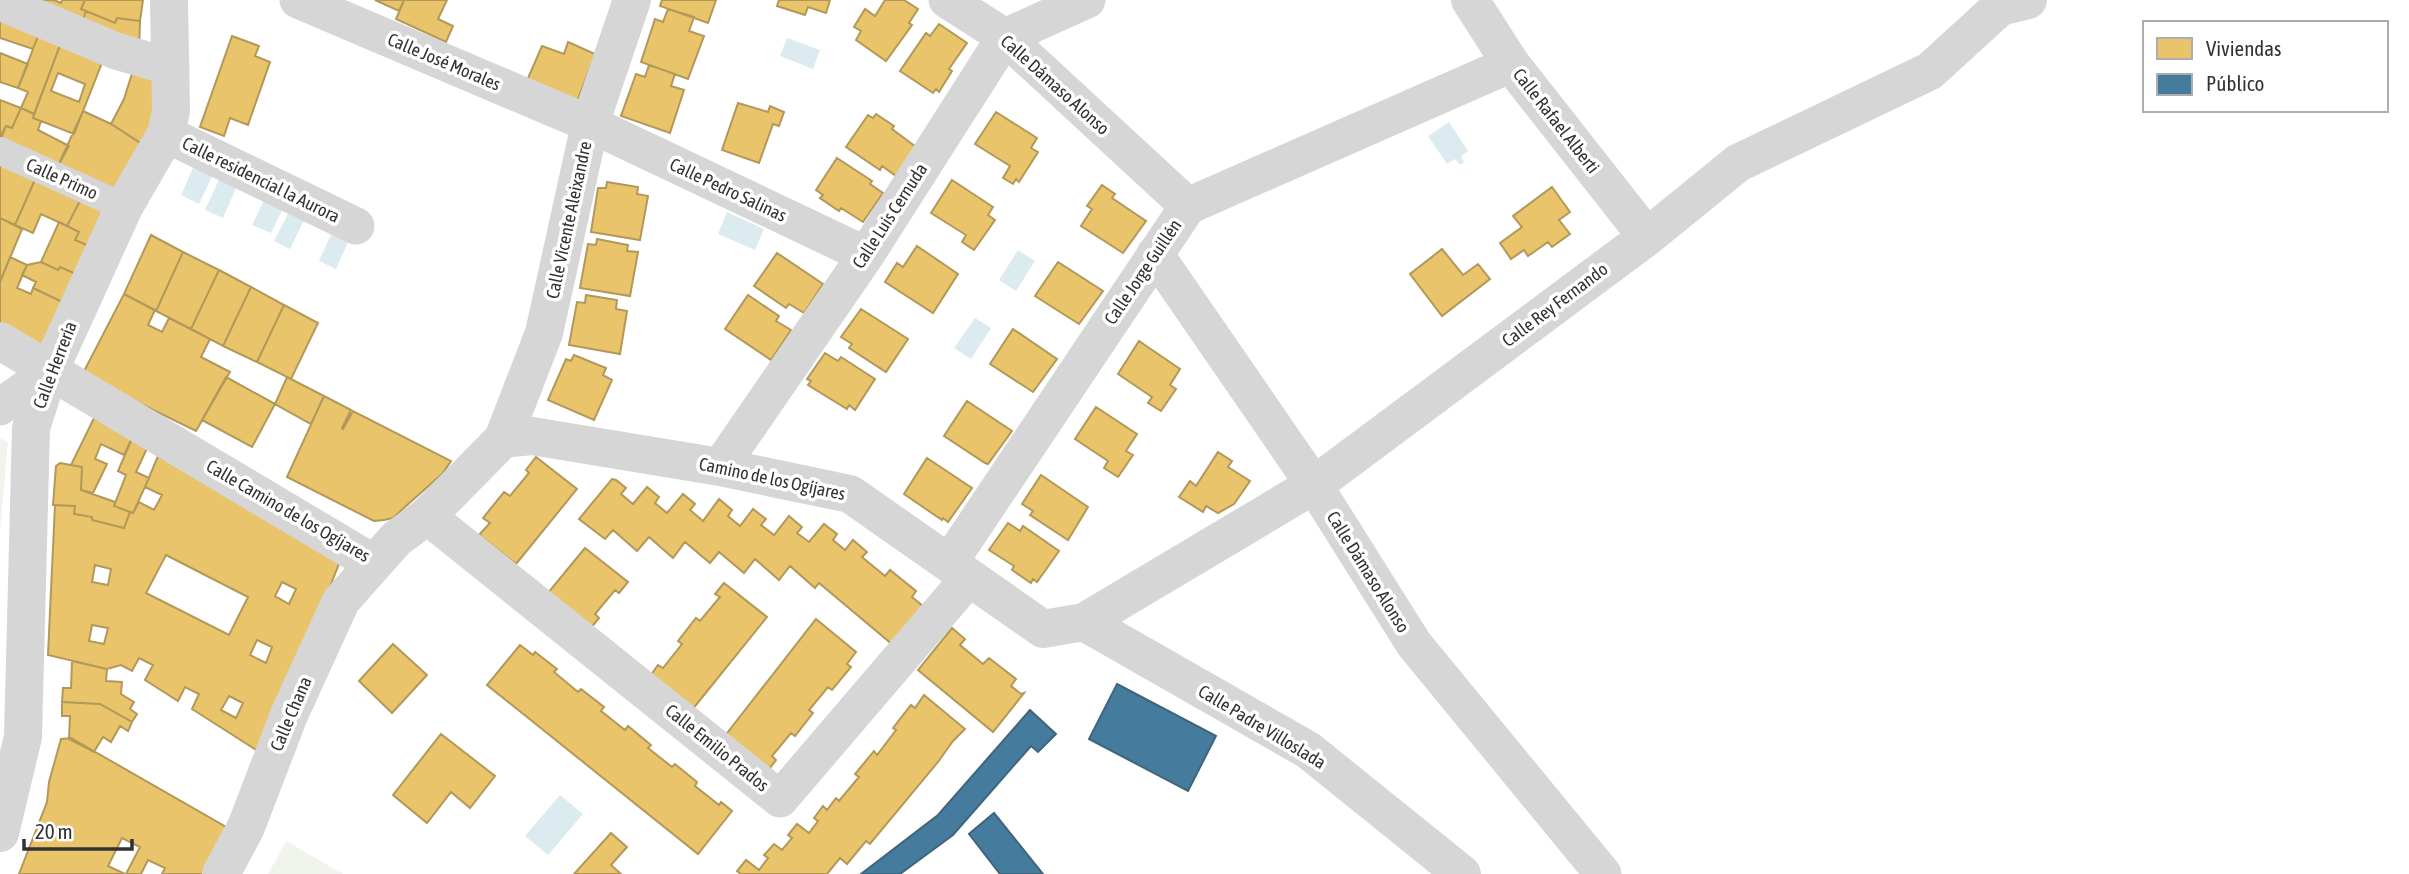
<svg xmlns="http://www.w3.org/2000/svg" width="2409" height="874" viewBox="0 0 2409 874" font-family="'Asap Condensed',sans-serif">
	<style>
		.green { fill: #f1f4ed }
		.water { fill: #dbebf0 }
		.homes { fill: #e9c46a; stroke: #b29859; stroke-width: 2; fill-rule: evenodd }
		.public { fill: #457b9d; stroke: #3f657d; stroke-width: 2 }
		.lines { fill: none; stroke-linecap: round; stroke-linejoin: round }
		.pedestrian { stroke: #d6d6d6; stroke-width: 28 }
		.minor { stroke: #d6d6d6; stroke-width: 37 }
		.tertiary { stroke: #d6d6d6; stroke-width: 38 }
		.labels { text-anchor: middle; stroke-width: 7; stroke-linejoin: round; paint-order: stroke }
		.street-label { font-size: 18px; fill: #323232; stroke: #fff }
	</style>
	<rect width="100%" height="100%" fill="#fff"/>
	<path class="green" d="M0,438L8,442L0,533Z
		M286,841L343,874H268Z"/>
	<path class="water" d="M787,38L820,50L813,69L780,56Z
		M1449,122L1468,151L1461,156L1464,162L1460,165L1455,159L1447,164L1428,136Z
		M197,159L216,168L199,204L181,195Z
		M222,173L239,181L223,218L205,210Z
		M268,192L287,200L271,233L252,225Z
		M292,206L307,214L290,249L274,241Z
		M727,212L764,229L755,250L718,234Z
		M335,226L352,234L336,269L319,261Z
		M1018,250L1035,261L1016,291L999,280Z
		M975,318L991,328L971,359L954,348Z
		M560,795L583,814L548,855L525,836Z"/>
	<path class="homes" d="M31,0H54L61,3L62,0H85L81,9L86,11L80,29Z
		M85,0H143L140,21L117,18L115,23L81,9Z
		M375,0H404L399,11Z
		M404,0H447L438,19L453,26L446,42L396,19Z
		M662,0H716L708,23L660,6Z
		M779,0H830L826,13L808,7L805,15L777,6Z
		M885,0H904L918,9L909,23L912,25L886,61L856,40L861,31L854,27L865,9L875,16Z
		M0,6L43,23L33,49L0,38Z
		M668,9L694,17L689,31L704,36L688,79L641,62L655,19L663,22Z
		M86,11L115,23L117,18L140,21L139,52L80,29Z
		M43,23L65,32L34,114L21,108L28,92L18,88Z
		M939,24L967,43L949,69L952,71L939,92L936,89L933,93L900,71L926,33L930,36Z
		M65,32L107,50L74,134L33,118ZM58,73L85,84L79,102L51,91Z
		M232,36L259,46L255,56L270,62L248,125L230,118L224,136L200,127Z
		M568,42L595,54L575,107L525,85L542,46L564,54Z
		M0,53L28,64L18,88L0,82Z
		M135,64L160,88L157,116L142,144L111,124L124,99Z
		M649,65L675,74L671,86L684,90L670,133L621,116L636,74L645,77Z
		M0,100L21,108L12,128L6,126L0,137Z
		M738,103L768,112L770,106L784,112L779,126L773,124L759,163L722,150Z
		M21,108L34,114L33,118L41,121L38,130L69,146L57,168L0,141L6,126L12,128Z
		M83,111L111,124L142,144L116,196L57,168Z
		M996,112L1037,138L1031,148L1038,152L1019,182L1016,179L1013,184L1003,178L1010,166L975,144Z
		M876,114L894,126L892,129L916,147L896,176L882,166L880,170L846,147L868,115L873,118Z
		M0,158L37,175L15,225L0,218Z
		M837,158L872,181L870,184L883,193L863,222L841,208L839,211L820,198L823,195L816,190Z
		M37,175L82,197L67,226L41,214L33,233L15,225Z
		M952,180L993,207L988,215L995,220L974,250L962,242L966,235L931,213Z
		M607,182L638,187L637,194L648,196L640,240L591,232L598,188H606Z
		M1102,185L1115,194L1112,198L1146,221L1123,253L1081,226L1092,209L1087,206Z
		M1552,187L1570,212L1559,220L1570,234L1552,247L1548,242L1528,256L1524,250L1511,259L1500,243L1522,227L1513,216Z
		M82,197L112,211L96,249L75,240L79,232L67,226Z
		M0,218L22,229L0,282Z
		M59,222L79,232L75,240L96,249L83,277L60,267L58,270L41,262Z
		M151,235L183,252L156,311L124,294Z
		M597,239L628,245L627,251L638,252L630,296L580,288L588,244L596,245Z
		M917,246L958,274L933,313L885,282L897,263L903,267Z
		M1442,249L1463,275L1478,264L1490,279L1442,316L1410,274Z
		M183,252L219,270L191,329L156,311Z
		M777,253L823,284L804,313L789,304L786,308L754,286Z
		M10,257L27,265L17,288L31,294L33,288L71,306L48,354L0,325V282Z
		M41,262L58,270L60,267L83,277L71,306L33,288L36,282L22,275L27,265Z
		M1058,262L1103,291L1079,324L1035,296Z
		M219,270L251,287L223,346L191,329Z
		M251,287L284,305L257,362L223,346Z
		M124,294L155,310L148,325L162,332L169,318L210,339L201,357L230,372L196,431L82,375Z
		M586,295L617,300L616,309L627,311L620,354L569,345L577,302L585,303Z
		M748,295L779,316L776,321L791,330L771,360L725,329Z
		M284,305L318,323L291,379L257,362Z
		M861,309L908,339L886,372L849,348L852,344L841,337Z
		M1013,329L1057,359L1033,392L990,364Z
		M1139,341L1180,369L1170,385L1176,389L1161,411L1148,403L1152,397L1118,374Z
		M825,353L838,361L841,357L875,379L855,410L849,405L847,409L808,385L811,381L807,379Z
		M574,355L606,368L603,375L612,380L594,420L548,400L566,359L571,361Z
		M226,377L275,404L252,447L202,420Z
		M287,377L324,396L311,424L275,404Z
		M324,396L351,410L342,428L343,429L353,411L451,461L442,474L406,506L393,518L384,520L374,521L287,477Z
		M967,401L1012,431L988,464L985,463L944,436Z
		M1096,407L1137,434L1126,451L1133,455L1118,477L1104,468L1108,461L1075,439Z
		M94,418L133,436L124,455L101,444L95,459L107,464L93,493L81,490L82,467L71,465Z
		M133,436L149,444L136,472L149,478L133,513L114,506L126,475L118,471Z
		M1218,452L1232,461L1228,467L1250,481L1234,504L1218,513L1206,506L1203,512L1179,497L1190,481L1196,486Z
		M158,456L344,551L264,755L192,709L199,694L185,687L178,701L145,680L153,665L139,658L132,671L121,665L107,669L48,655L55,505L75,506L74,514L92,517V520L124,528L130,512L133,513L139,502L154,510L162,495L145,487ZM166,555L248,597L229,635L146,593ZM95,565L111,569L108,585L92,582ZM282,582L296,589L289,604L275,596ZM92,625L108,628L104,644L89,641ZM257,640L272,647L266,663L250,655ZM229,696L243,703L236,718L221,710Z
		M536,457L577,489L516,564L479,535L490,523L483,518L504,492L510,496L529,473L526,470Z
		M927,458L972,488L948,522L943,518L942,520L904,494Z
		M60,463L82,467L81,490L115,502L114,506L130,512L124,528L92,520V517L74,514L75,506L53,505L56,466Z
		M1041,475L1088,507L1068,540L1030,515L1033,511L1022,504Z
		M612,479L616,480L626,488L621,494L633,504L647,487L659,497L655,503L667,513L683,494L695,504L690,510L703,521L719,499L732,510L728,516L740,526L753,509L766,519L761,525L774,535L789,516L802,527L797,533L809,542L824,524L837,534L833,540L845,550L853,540L867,552L862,557L885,576L890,570L916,591L912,597L924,607L893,645L819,583L815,588L790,566L779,580L755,559L744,573L719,552L710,563L685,542L673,558L649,537L637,551L613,530L605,539L579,519Z
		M1008,523L1020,531L1023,526L1059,551L1037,582L1033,579L1031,583L1012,570L1014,566L989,550Z
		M585,548L628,582L619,593L615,590L595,614L599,618L590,629L547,594Z
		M724,583L767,617L692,710L650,676L658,665L663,668L682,644L678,641L696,618L700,621L720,597L715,594Z
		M816,619L856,652L847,664L851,667L832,690L828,687L809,710L813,713L795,736L791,733L772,756L776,760L767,772L724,737Z
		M952,628L965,639L960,645L983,664L989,658L1016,679L1011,686L1021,694L1024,693L993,732L918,670Z
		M393,644L427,675L392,713L359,681Z
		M520,645L533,655L535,652L557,669L554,672L578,692L581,689L604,707L601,711L625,730L628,726L651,745L648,748L672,767L675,764L697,782L695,786L719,805L721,802L732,811L698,854L487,685Z
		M72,661L107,669L106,681L122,682L121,694L134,702L130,709L137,714L132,722L100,704L62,702L63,688H71Z
		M924,695L965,729L953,741L938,762L870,844L866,841L847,864L840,858L827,874H741L737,871L746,860L759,870L768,858L764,855L774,844L782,850L792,838L788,835L797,824L809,833L818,821L814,818L823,806L827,810L836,798L839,801L859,777L855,774L874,751L877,755L896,730L893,728L911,705L915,708Z
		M62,702L100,704L132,722L128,731L120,726L111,742L103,737L94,752L69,739L70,716H62Z
		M441,734L495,776L470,808L451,792L427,823L393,795Z
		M71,738L233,831L211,874H162L165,868L148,860L141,874H126L140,847L122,838L108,866L125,874H19L47,802L49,782L61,739Z
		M611,833L627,847L611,865L621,874H574Z"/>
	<path class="public" d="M1117,684L1216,736L1188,791L1089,739Z
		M1030,710L1056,734L1038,752L1031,746L953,835L900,874H861L938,815Z
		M994,813L1043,874H1000L969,834Z"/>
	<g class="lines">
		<path class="pedestrian" d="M0,151L124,207"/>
		<path class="minor" d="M298,0L590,124L866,255
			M947,0L1005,37L1188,206
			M0,2L116,51L171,67
			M166,134L356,226
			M1155,254L1314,485L1414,644L1603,874
			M0,407L49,372
			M720,467L866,255L1005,37L1087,0
			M427,516L780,799L969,578
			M949,563L1188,206L1511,64"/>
		<path class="tertiary" d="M1470,0L1511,64L1647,237
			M0,341L373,563
			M503,439L532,436L720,467L850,494L1043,629L1084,622L1314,485L1647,237L1738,163L1930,71L2000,7L2028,0
			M1084,622L1308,750L1462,874
			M0,833L23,737L31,428L49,372L124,207L166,134L171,111L169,0
			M221,874L246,827L289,715L341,601L396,539L427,516L503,439L544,333L590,124L632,0"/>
	</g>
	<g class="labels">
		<g class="street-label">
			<text transform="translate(444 62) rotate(23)" y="6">Calle José Morales</text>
			<text transform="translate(1055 85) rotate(42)" y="6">Calle Dámaso Alonso</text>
			<text transform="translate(1556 121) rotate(52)" y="6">Calle Rafael Alberti</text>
			<text transform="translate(62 179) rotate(24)" y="6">Calle Primo</text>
			<text transform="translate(261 180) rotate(26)" y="6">Calle residencial la Aurora</text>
			<text transform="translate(728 190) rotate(25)" y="6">Calle Pedro Salinas</text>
			<text transform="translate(890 216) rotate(-57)" y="6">Calle Luis Cernuda</text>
			<text transform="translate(569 220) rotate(-78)" y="6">Calle Vicente Aleixandre</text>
			<text transform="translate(1143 272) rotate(-56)" y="6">Calle Jorge Guillén</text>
			<text transform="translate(1555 305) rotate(-37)" y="6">Calle Rey Fernando</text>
			<text transform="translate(55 365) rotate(-69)" y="6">Calle Herrería</text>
			<text transform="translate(772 479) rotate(12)" y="6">Camino de los Ogíjares</text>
			<text transform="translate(288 511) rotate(30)" y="6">Calle Camino de los Ogíjares</text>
			<text transform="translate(1368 572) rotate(58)" y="6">Calle Dámaso Alonso</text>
			<text transform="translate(291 714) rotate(-67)" y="6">Calle Chana</text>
			<text transform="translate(1262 727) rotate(31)" y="6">Calle Padre Villoslada</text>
			<text transform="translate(717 748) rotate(39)" y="6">Calle Emilio Prados</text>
		</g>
	</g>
	<rect x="2143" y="21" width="245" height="91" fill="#ffffff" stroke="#adadad" stroke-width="2"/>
	<rect x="2157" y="38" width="35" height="21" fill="#e9c46a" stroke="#adadad" stroke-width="2"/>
	<text x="2206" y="56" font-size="21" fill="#323232">Viviendas</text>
	<rect x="2157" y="74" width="35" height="21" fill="#457b9d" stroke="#adadad" stroke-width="2"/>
	<text x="2206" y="91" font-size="21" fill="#323232">Público</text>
	<path d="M24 839v10h108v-10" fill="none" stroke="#323232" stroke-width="3.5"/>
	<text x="35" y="839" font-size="21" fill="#323232" stroke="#ffffff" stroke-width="5" paint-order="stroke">20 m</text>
</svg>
